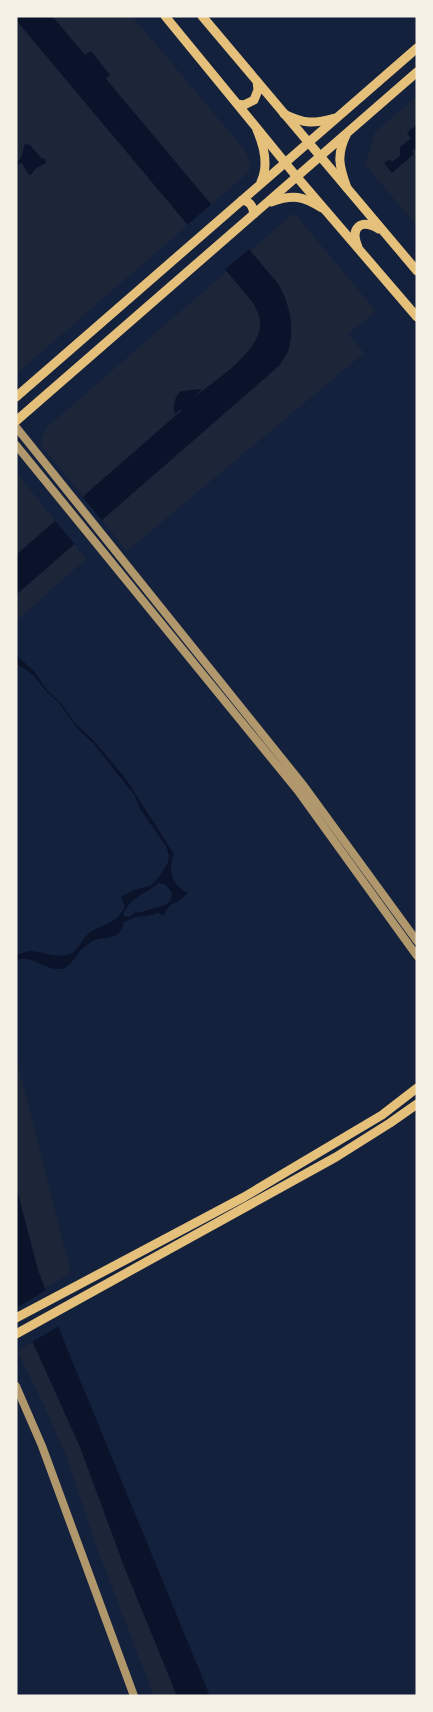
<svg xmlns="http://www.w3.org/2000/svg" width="433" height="1712" viewBox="0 0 433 1712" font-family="Georgia,serif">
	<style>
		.green { fill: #1d2539 }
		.water { fill: #0b132b; fill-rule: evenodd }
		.pier { fill: #14213d }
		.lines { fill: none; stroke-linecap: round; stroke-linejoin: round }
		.tertiary { stroke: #b1986c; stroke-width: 8 }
		.secondary { stroke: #e5c07b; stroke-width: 9 }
		.primary { stroke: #e5c07b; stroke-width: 9 }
	</style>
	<rect width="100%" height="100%" fill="#14213d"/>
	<path class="green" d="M16,16H132L243,148L250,160L249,172L16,374Z
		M417,96V226L365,165L375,132Z
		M294,213L376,311L348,334L364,353L127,551L42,446L41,439L46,428Z
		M16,472L86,559L16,621Z
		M16,1056L71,1273L16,1304Z
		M32,1341L80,1447L124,1566L177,1696H154L97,1548L67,1458L41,1399L19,1355L18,1351Z"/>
	<path class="water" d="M16,16H52L85,55L91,51L110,75L106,79L279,285C290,305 295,329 288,351C286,356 282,360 280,365L16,595V555L182,410L181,409L175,414C172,405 175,397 181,391L202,389L196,395V396C216,380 258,353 260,326C261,318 257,311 254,304L16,20Z
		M417,124V147L412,151L414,154L392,173L384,163L388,160L393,161L400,156V147L411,138L407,133Z
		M25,144L30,145L42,159L45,158L46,163L35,169L31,175H29L21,162L16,167C16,161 21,160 22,154C24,150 23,148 25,144Z
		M16,655L34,671L47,690L61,703L74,722L94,741L126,779L174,854C167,869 172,886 188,893L180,900L170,905L164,915L157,913L153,915L136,917L124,922C120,944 103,934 91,942C88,944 84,947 82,949C75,956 71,968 60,969C43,970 32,954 16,960V955C21,954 26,951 31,951C44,952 57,959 70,954C79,950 81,940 88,934C101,923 114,927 125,907L121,897L134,890L150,886L158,878L168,863L169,856L166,846L140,809L135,796L93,743L78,729L59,703L46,691L35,677L25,669L16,664ZM159,883L166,885L172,893C172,906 161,906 151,909C145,910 143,914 136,912L129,917L123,916C128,899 146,893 159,883Z
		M16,1186L38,1270L64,1341L210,1696H177L124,1566L80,1447L17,1307Z"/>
	<path class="pier" d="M213,203L251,248L223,271L186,226Z
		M81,495L103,522L76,546L54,519Z
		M48,1289L61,1325L30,1343L16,1308Z"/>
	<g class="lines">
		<path class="tertiary" d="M16,427L304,786L417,941
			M16,445L298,791L417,956
			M16,1386L42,1446L134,1696"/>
		<path class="secondary" d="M284,114C305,124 313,124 335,118
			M257,130C264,146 269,165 261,182
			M347,188C339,166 336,155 347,133
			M242,200C250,201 253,206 254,214
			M271,202C293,194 303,196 322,208
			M16,397L417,48
			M16,421L417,72
			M16,1318L244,1197L382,1115L417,1088
			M16,1334L336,1157L390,1123L417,1104"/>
		<path class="primary" d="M165,16L296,176L417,317
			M202,16L417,271
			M237,104L244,105L254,100L258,90L257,81
			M358,247C350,228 360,218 379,229"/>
	</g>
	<rect width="433" height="1712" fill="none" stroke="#f6f1e7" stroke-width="35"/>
</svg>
